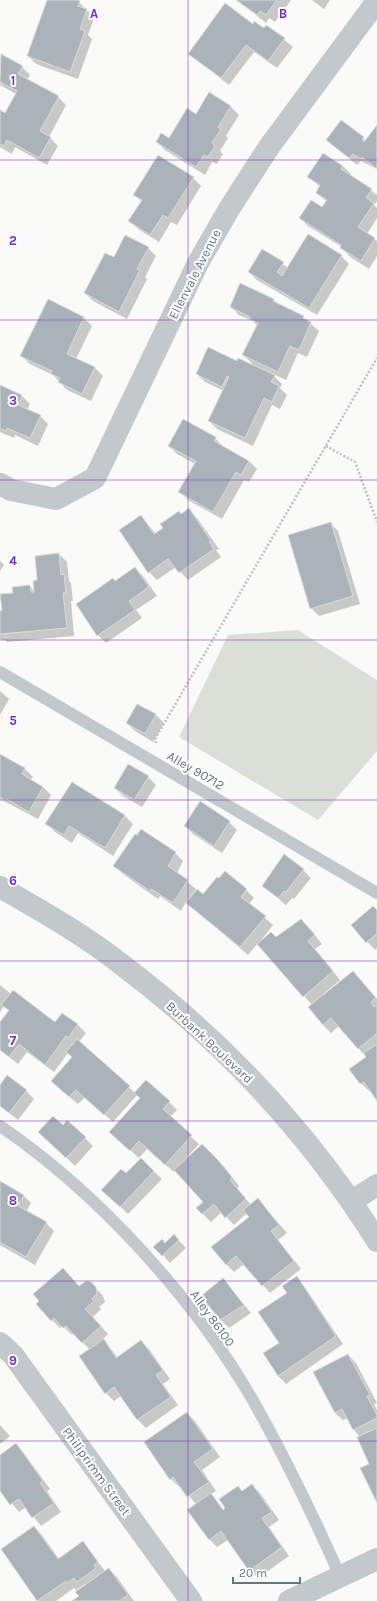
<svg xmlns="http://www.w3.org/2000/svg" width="377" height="1601" viewBox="0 0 377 1601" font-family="Karla,sans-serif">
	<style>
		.green { fill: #dadfd7 }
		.shadow { fill: #0003 }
		.building { fill: #aab3b9; stroke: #dcdcda }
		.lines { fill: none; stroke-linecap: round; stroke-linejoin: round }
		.path { stroke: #bbbfc2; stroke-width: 2.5; stroke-dasharray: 2 2; stroke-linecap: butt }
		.service { stroke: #c3c8cc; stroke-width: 12 }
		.minor { stroke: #c3c8cc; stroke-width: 22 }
		.tertiary { stroke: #c3c8cc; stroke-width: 22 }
		.grid { fill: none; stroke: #7b2cbf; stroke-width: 1; stroke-opacity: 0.55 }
		.labels { text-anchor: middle; stroke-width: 4; stroke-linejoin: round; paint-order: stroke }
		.street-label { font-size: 13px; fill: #657683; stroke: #fff }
		.grid-label { font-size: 13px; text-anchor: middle; font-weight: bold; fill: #7b2cbf; stroke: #fff; stroke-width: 4; stroke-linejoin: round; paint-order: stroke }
	</style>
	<rect width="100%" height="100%" fill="#fafaf8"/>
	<path class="green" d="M298,630L377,680V751L318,820L179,737L228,635Z"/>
	<path class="shadow" d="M48,0H74L79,2L94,18L88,35L92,39L78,79L36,64L28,56Z
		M237,0H291L275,22L269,18L266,23Z
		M312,0H330L324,9Z
		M253,25L264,30L267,26L293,47L277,68L254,52L229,85L190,54Z
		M1,55L22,67L30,75L27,80L58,97L66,105L49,137L58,146L47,165L15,147L12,154L0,147V111L5,114L16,94L0,85Z
		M209,94L231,107L239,115L226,136L228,138L220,151L223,154L217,164L212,162L205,175L165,150L157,142L169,140L196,115Z
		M342,121L366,141L377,127V169L361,161L357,165L327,140Z
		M343,166L351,174L350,176L377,195V201L374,205L377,208V218L367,234L377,241V256L369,269L349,256L342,247L308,226L300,218L323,209L327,202L317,193L320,187L309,177Z
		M193,178L201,186L177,225L171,222L159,242L138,229L130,221L142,202L135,195Z
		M148,248L156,256L145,277L147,279L127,319L93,301L85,293L114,258Z
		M262,250L288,268L341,256L349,264L317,315L257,280L249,272Z
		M241,284L274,300L280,306L303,317L319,331L307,357L298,353L286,380L271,373L282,384L280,388L287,395L280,409L272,405L253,446L217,429L209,421L224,391L205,382L197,374L238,362L255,366L243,355L257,326L253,321L239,315L231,307Z
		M48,301L84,318L92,326L76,359L95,368L103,376L91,401L67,390L53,375L30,364L22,356Z
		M0,386L22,396L30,404L27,410L40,416L48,424L38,446L15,435L14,438L0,432Z
		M184,420L215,438L223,447L249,461L257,469L249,482L244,480L222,519L188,500L180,492L195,464L177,454L169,446Z
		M189,510L197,518L219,549L216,550L221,557L188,580L176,567L157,580L149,572L141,516L156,534Z
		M330,523L338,531L360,604L319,616L311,608Z
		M59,554L67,562L69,581L71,583L73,601H71L74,636L7,642L5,640H2L0,639V612L3,611L14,594L30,586L35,592L38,581Z
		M0,561L4,565L0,571Z
		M135,568L143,576L157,596L136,610L142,618L106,643L98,635L115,582Z
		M0,691L9,699L0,715Z
		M137,705L156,715L164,723L153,742L135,731L127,723Z
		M0,755L25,769L33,777L30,780L43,787L51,795L38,819L0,799Z
		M148,777L156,785L142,807L123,796L115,788Z
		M72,783L125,816L133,824L113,856L78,833L72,843L55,832L47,824Z
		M229,822L237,830L222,853L193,834L185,826Z
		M175,853L183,861L177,873L196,889L191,896L192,897L246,890L254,898L249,904L273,925L259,943L309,928L322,944L315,949L340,980L322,995L323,997L353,973L377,999V1099L371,1090L369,1091L361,1083L367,1058L339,1026L331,1033L323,1025L312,1005L258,943L248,955L186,902L181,911L160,896L158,899L123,874L115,866Z
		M303,870L311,878L294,899L292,898L286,905L263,886Z
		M377,911V948L375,950L352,925Z
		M0,985L11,994L55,1023L62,1014L78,1025L86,1033L79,1042L135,1093L169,1102L177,1110L170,1117L199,1144L187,1157L188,1158L202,1145L226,1169L239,1186L237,1188L251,1205L258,1199L287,1233L278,1240L301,1269L270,1293L244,1264L234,1272L226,1264L250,1217L247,1213L234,1225L222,1212L211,1222L197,1208L204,1202L175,1170L174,1172L147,1149L139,1158L119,1140L141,1099L137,1095L113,1122L85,1097L78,1104L60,1089L73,1058L68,1053L54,1072L27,1052L18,1064L9,1057L0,1047V1023L9,1011L4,1006L0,1012Z
		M0,1087L26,1091L34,1099L18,1120L0,1106Z
		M63,1126L85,1138L93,1146L75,1166L48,1140Z
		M141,1160L162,1179L128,1214L111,1198Z
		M0,1182L23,1195L31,1203L26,1212L46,1223L54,1231L35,1265L0,1245Z
		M174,1235L186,1248L170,1263L163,1255L165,1244Z
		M297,1278L304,1286L343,1344L286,1384L278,1376L280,1343L288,1294Z
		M91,1283L103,1296L105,1302L99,1307L101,1309L93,1317L108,1334L103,1339L118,1358L141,1341L149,1349L170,1379L163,1384L178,1405L146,1428L138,1420L121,1396L114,1401L106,1393L90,1350L74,1333L72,1335L63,1326L60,1328L52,1320L80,1287Z
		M230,1288L251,1313L229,1328L221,1320Z
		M348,1355L356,1363L377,1403L374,1404L377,1410V1501L370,1464L360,1437L354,1430L348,1418L343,1420L335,1413Z
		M187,1413L195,1421L220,1457L202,1470L216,1491L211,1494L224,1510L238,1487L243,1492L252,1485L260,1493L279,1520L269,1527L289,1556L258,1578L250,1570L228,1540L217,1547L209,1539L196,1504L181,1486L179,1487L171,1479Z
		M0,1425L10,1436L0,1444Z
		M16,1445L24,1453L50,1489L47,1491L61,1512L41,1526L26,1507L19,1512L0,1489V1456Z
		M34,1527L42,1535L59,1559L83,1543L106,1572L109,1569L117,1577L134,1601H73L80,1597L86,1586L85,1584L76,1590L74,1588L56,1601H39L2,1550Z"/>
	<path class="building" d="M47,0H77L80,1L78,6L87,9L80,29L85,31L70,72L27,56Z
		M236,0H277L266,15L260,11L257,15Z
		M225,3L253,24L254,21L264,28L266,25L285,38L268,61L246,45L221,78L188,54Z
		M1,54L23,66L18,74L59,96L40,131L51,137L39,158L7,140L4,146L0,144V110L5,113L17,91L0,82Z
		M209,92L231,106L218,127L221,129L212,143L215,146L208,157L204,155L196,167L156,142L161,133L169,138L187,108L196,114Z
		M341,120L364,137L362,140L364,142L377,125V169L362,157L361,159L353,154L349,158L326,140Z
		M323,153L343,166L341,169L372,189L366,198L374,203L358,227L375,238L361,261L340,248L341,245L299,218L311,200L322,207L327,200L316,193L320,185L307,177Z
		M158,155L194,177L168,218L163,215L150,235L128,221L142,200L133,195Z
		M308,234L342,255L309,308L248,272L262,249L284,262L277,272L282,276Z
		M125,235L149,247L137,269L140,270L119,312L84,293L105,253L114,257Z
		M240,283L274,299L273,301L304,316L303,318L311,322L299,350L290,346L278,372L242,355L258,323L249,319L250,317L230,307Z
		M48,299L84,317L67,354L95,367L82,394L58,382L60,378L51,374L52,371L20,356Z
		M208,347L237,361L238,358L275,375L271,382L279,386L272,402L264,398L245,438L208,421L229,377L227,376L222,387L196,374Z
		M0,385L22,395L18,405L41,415L30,438L7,428L6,431L0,428Z
		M183,419L216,437L214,441L249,461L241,475L236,472L213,512L178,492L196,461L168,446Z
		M189,508L211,541L209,542L214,549L179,573L168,559L148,573L119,530L141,515L154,534L163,528L160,524L179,511L181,514Z
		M331,522L353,596L310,609L288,535Z
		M59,553L61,575L64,574L66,593H63L67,628L0,634V611L2,610L0,594L13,593L12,587L30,585L31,592H34L33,581L37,580L35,556Z
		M135,567L149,587L129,601L135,610L97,636L76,604L113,578L115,581Z
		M137,704L156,714L145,734L126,723Z
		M0,754L25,768L22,774L43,787L29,812L7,799L6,801L0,797Z
		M128,764L149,776L134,800L114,788Z
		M72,782L125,815L105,848L69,826L64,835L45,824Z
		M200,801L230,821L214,846L184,826Z
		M141,829L176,852L168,866L188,880L173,903L151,889L150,891L113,866L135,834L137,835Z
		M284,854L304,869L286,892L284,891L278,898L262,886Z
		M225,871L247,889L241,897L266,916L240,947L186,903L197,889L203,894L217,877L219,878Z
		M373,906L377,910V933L366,943L351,925Z
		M301,919L315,935L308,941L333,971L303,997L257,944L271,932L276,937Z
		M353,971L376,998L371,1002L374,1007L377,1005V1033L358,1049L331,1018L323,1025L308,1007Z
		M13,990L55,1022L62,1013L78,1024L68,1038L66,1036L45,1065L19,1044L9,1057L0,1050V1022L9,1010L1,1005Z
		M77,1039L130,1086L104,1115L76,1090L69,1097L51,1081L72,1057L66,1052Z
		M377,1044V1101L364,1082L360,1084L349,1069L366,1057L364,1053Z
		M7,1075L27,1090L9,1113L0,1106V1085Z
		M146,1080L170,1101L163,1109L192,1135L165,1165L139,1141L130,1151L109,1132L140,1098L134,1093Z
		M53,1116L63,1125L67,1120L86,1137L66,1158L38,1132Z
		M202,1144L218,1160L232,1177L230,1180L246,1199L225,1218L214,1204L202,1214L196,1208L203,1202L174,1170Z
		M141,1158L154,1171L120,1207L101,1190L121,1169L126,1173Z
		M0,1181L24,1195L18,1206L47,1222L26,1257L0,1242Z
		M258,1198L279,1225L271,1231L294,1261L262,1286L236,1256L226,1265L211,1247L249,1217L243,1210Z
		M174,1234L179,1240L162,1256L153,1247L162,1239L165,1243Z
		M63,1268L79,1286L86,1281L91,1282L96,1287L97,1294L92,1299L94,1301L85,1309L101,1326L82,1343L66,1326L63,1328L54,1318L51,1321L36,1304L39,1301L33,1294Z
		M297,1276L336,1336L278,1376L263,1353L279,1343L258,1312L287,1293L282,1286Z
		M223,1278L244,1305L220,1320L201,1296Z
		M104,1339L116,1358L141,1340L163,1370L156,1375L171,1397L137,1420L114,1387L105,1394L79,1356Z
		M348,1354L370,1395L367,1396L377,1415V1418L353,1430L342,1409L335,1413L313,1372Z
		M187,1412L213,1449L194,1462L209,1482L187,1497L173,1477L170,1480L144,1442Z
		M377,1428V1503L360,1468L369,1464L357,1437Z
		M16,1443L43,1481L40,1483L54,1503L32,1518L19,1499L10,1505L0,1491V1455Z
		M252,1484L272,1512L262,1518L282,1547L249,1571L221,1531L209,1540L187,1510L211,1493L223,1510L225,1508L219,1499L238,1486L242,1491Z
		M34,1526L58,1559L83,1541L98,1562L94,1565L96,1568L77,1582L74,1578L67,1583L66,1581L37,1601L1,1549Z
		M109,1568L128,1595L119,1601H72L79,1596L75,1592Z"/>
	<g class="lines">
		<path class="path" d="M326,446L355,462L377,522
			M156,743L155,739L377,358"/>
		<path class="service" d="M0,672L377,893
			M0,1126C97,1192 191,1295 251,1397C284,1455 313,1515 340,1576"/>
		<path class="minor" d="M0,484L11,490L56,499L95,478L198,263L229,209L269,147L377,1
			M352,1201L377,1185
			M0,1343L13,1355L191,1601
			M289,1601L377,1559"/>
		<path class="tertiary" d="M0,887C40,910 81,933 117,961C220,1038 309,1132 377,1241"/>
	</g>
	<path class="grid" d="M188,0V1601M0,160H377M0,320H377M0,480H377M0,640H377M0,800H377M0,961H377M0,1121H377M0,1281H377M0,1441H377"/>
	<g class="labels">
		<g class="street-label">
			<text transform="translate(194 274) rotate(-63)" y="5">Ellenvale Avenue</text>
			<text transform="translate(196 770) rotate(30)" y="5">Alley 90712</text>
			<text transform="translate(210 1042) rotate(43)" y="5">Burbank Boulevard</text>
			<text transform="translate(213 1318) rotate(54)" y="5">Alley 86100</text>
			<text transform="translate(97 1471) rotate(54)" y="5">Philiprimm Street</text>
		</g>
	</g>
	<g class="grid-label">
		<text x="94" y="18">A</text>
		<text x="283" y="18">B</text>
		<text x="13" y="85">1</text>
		<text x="13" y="245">2</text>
		<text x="13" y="405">3</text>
		<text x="13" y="565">4</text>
		<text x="13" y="725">5</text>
		<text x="13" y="885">6</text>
		<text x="13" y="1045">7</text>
		<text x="13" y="1205">8</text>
		<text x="13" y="1365">9</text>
	</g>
	<path d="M233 1577v6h67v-6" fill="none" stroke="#657683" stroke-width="2"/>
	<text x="239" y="1577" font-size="12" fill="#657683" stroke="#ffffff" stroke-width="3" paint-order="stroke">20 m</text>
</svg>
